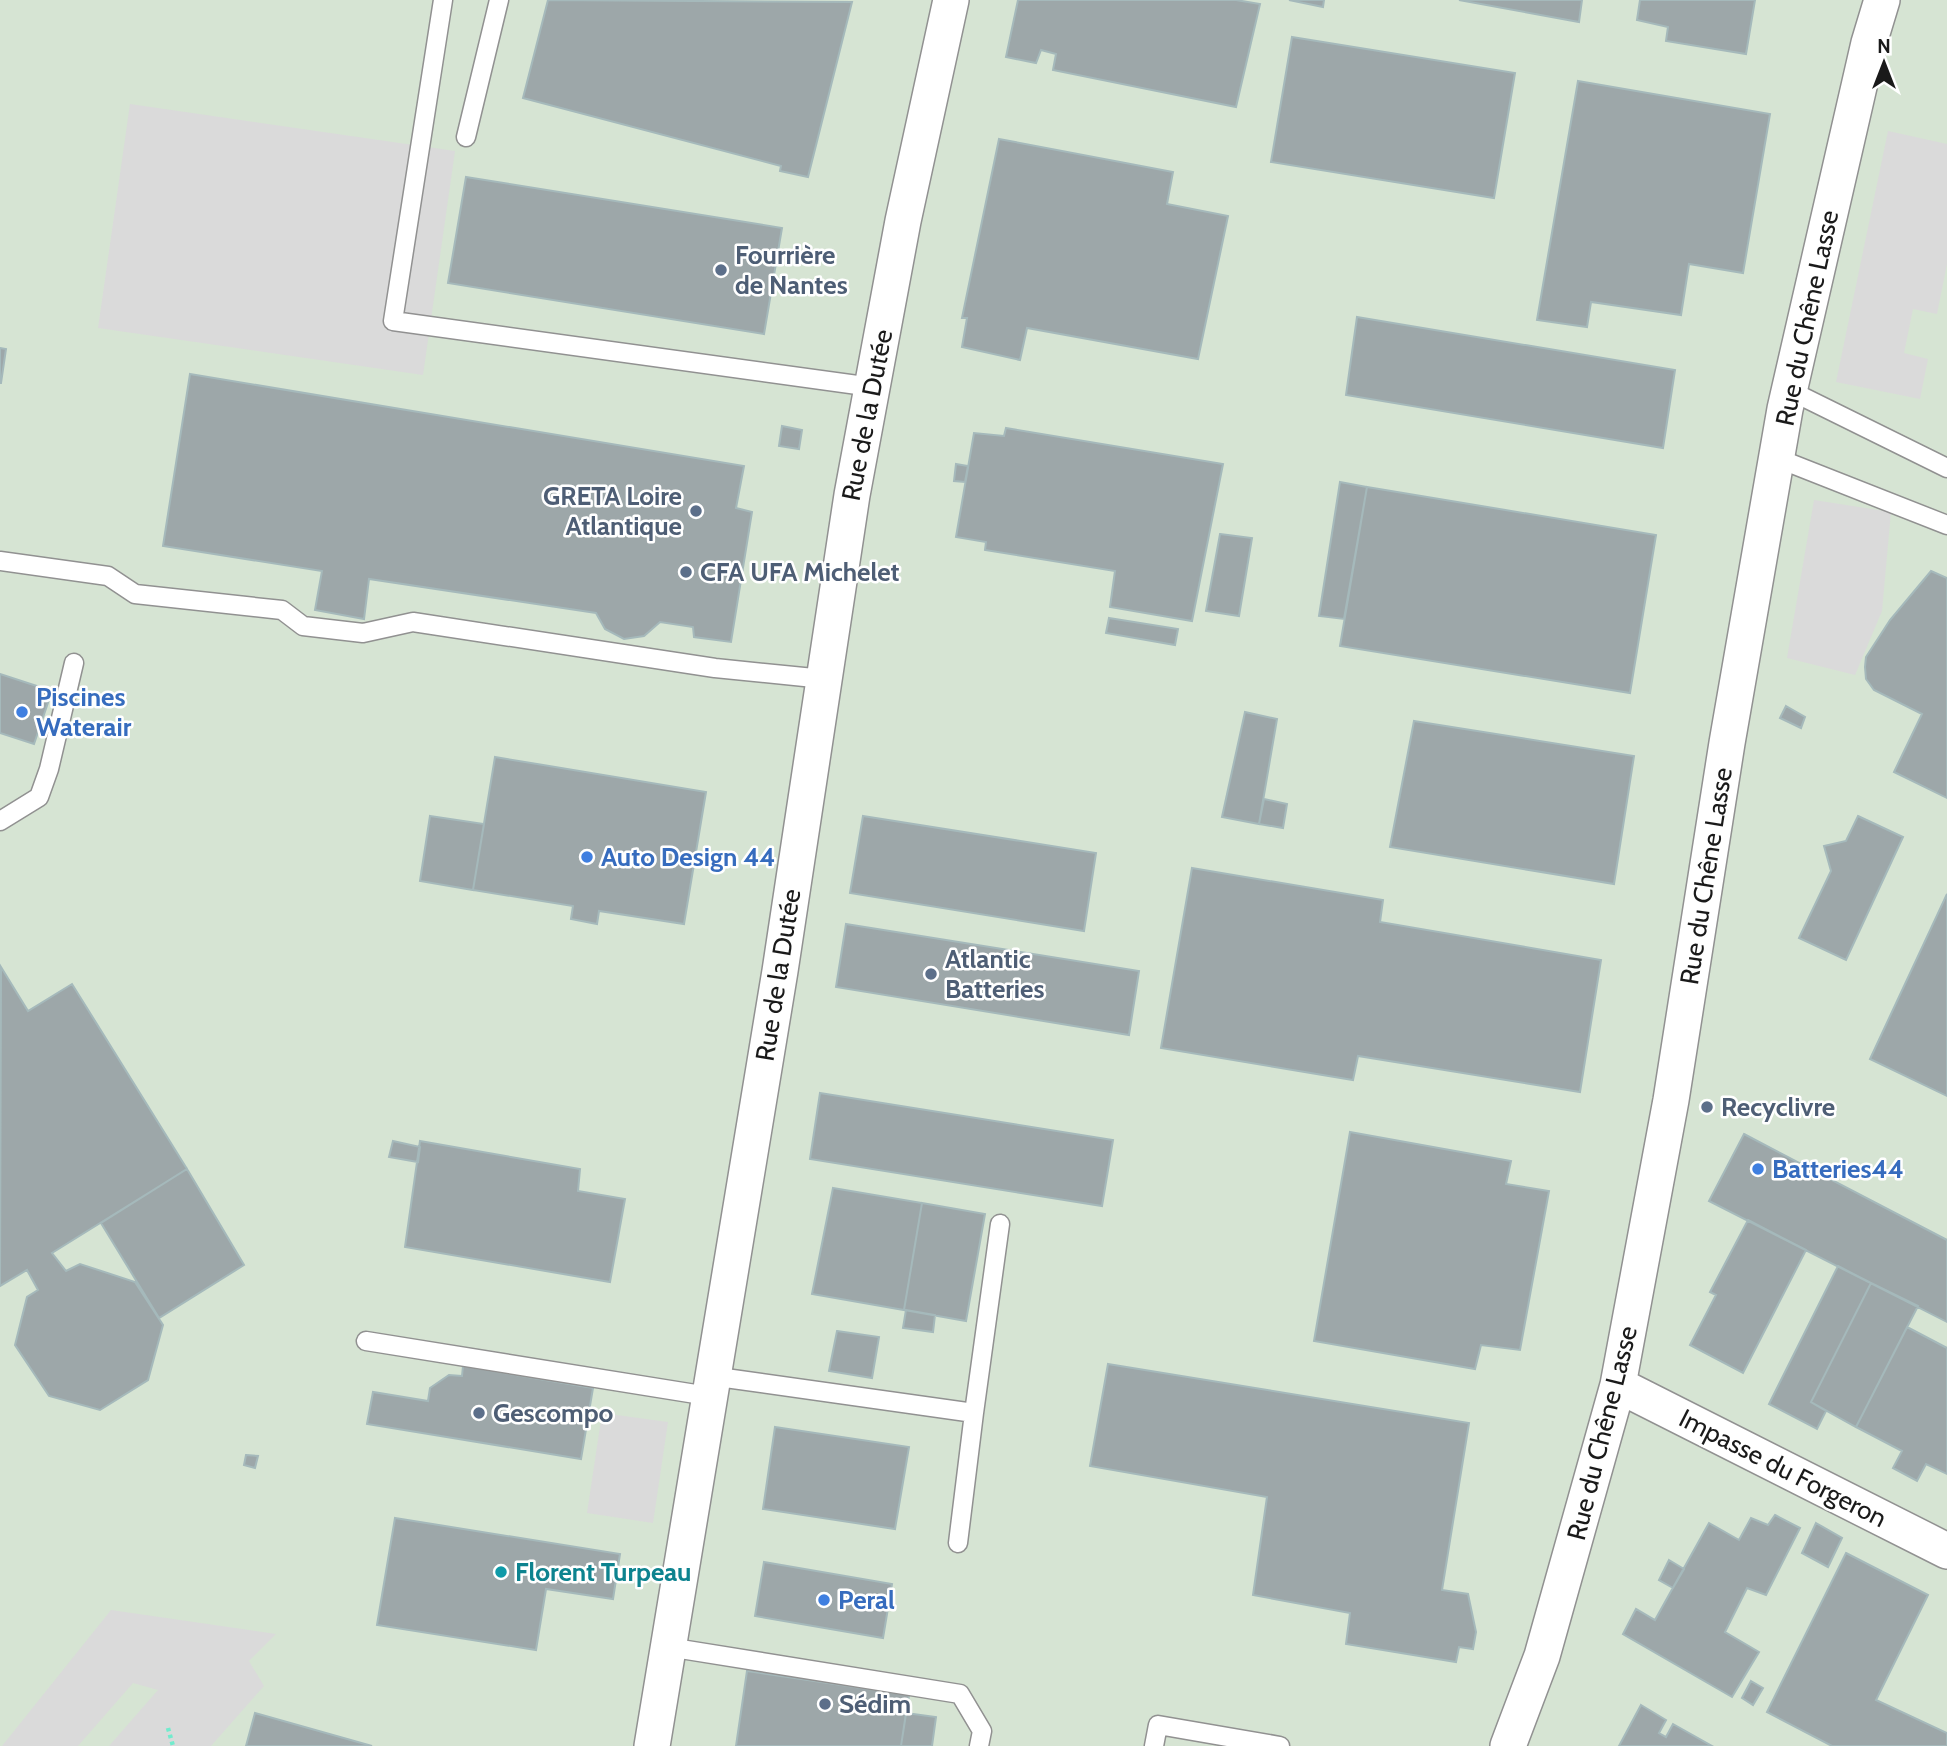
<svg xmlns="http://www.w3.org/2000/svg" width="1947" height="1746" viewBox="0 0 1947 1746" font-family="Cabin,sans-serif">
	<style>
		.industrial { fill: #d6e4d3 }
		.parking { fill: #dadada }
		.building { fill: #9da7a9; stroke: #a5b9bb; stroke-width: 2 }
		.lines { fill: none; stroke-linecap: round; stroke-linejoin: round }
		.service-casing { stroke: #919191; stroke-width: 21 }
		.minor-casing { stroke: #919191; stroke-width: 38 }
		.path { stroke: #72ebcd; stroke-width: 4.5; stroke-dasharray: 3.5 3.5; stroke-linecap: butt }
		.service { stroke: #fff; stroke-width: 18 }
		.minor { stroke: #fff; stroke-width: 35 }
		.service-dot { fill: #5c6f8a; stroke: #fff; stroke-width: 2.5 }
		.shop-dot { fill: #3f7fe0; stroke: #fff; stroke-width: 2.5 }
		.culture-dot { fill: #0f9aa8; stroke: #fff; stroke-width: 2.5 }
		.labels { text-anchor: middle; stroke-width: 5; stroke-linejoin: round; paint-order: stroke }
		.service-label { font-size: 26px; font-weight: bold; fill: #4e5e75; stroke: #fff; text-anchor: start }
		.street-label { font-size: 26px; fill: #1a1a1a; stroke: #fff }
		.shop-label { font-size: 26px; font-weight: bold; fill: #366cbe; stroke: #fff; text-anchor: start }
		.culture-label { font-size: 26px; font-weight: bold; fill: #0d838f; stroke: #fff; text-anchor: start }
	</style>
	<rect width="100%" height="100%" fill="#e1e8eb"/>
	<path class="industrial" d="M0,0H1947V1746H0Z"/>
	<path class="parking" d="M130,104L455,151L423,375L98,328Z
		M1888,131L1947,144V264L1937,314L1913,309L1904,353L1928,359L1920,399L1836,382Z
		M1814,500L1891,512L1882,611L1855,675L1787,658Z
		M602,1413L668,1422L653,1523L587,1513Z
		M111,1610L276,1634L249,1661L264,1686L211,1746H109L158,1690L133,1683L78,1746H2Z"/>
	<path class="building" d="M548,0L852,2L808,177L780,171L781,166L523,98Z
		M1018,0H1236L1260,4L1236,107L1053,70L1056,54L1041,50L1036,63L1006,57Z
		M1289,0H1324L1323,7Z
		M1459,0H1582L1579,22Z
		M1640,0H1755L1746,54L1666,41L1668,27L1637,20Z
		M1292,37L1515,73L1494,198L1271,162Z
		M1578,81L1770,114L1743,273L1689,264L1681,315L1591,302L1587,327L1537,320Z
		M999,139L1173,172L1167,204L1228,216L1198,359L1027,328L1020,360L962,347L967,318H962Z
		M466,177L782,228L764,334L448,283Z
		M1357,317L1675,370L1663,448L1346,395Z
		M0,348L6,349L1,383H0Z
		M190,374L744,466L736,508L752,512L731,642L694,637L693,627L660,622L644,636L624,639L605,629L596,613L369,579L364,619L315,610L322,571L163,546Z
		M782,426L802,430L799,449L779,446Z
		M1006,428L1223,464L1192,621L1110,607L1115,571L985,550L986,542L956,537L974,433L1004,436Z
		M956,464L968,466L965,482L954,481Z
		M1340,482L1367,487L1344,619L1319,616Z
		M1367,487L1656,535L1630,693L1340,646Z
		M1220,534L1252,538L1239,616L1206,611Z
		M1931,571L1947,578V798L1894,772L1922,714L1874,690L1866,679L1865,667L1866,657L1890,620Z
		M1109,618L1178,629L1175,645L1106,633Z
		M0,674L52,691L34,744L0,733Z
		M1786,706L1805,717L1801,728L1780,718Z
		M1245,712L1277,719L1259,824L1222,817Z
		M1414,721L1634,756L1614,884L1390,847Z
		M495,757L706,792L684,924L599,911L597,924L571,919L573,906L473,890Z
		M1264,799L1287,804L1283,828L1259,824Z
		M430,816L484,824L473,890L420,881Z
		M863,816L1096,853L1084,931L850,893Z
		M1858,816L1903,837L1846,960L1799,938L1831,871L1824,846L1846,841Z
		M1192,868L1383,900L1380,922L1601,960L1580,1092L1358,1056L1353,1080L1161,1048Z
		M1947,894V1096L1870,1059Z
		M846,924L1139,971L1129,1035L836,987Z
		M1,967L28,1011L72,984L187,1169L52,1253L66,1271L80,1264L135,1282L163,1325L148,1380L100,1410L49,1396L15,1345L27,1297L38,1290L27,1270L0,1286Z
		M820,1093L1113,1140L1102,1206L810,1159Z
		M1350,1132L1511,1161L1506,1184L1549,1191L1520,1350L1481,1345L1475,1369L1314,1341Z
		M1744,1134L1947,1240V1322L1709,1201Z
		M393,1141L420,1147L418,1162L389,1157Z
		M420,1141L580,1169L578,1191L625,1199L610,1282L405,1247Z
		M187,1169L244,1265L159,1318L101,1223Z
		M833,1188L922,1203L904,1310L812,1294Z
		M922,1203L985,1214L966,1321L904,1310Z
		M1748,1220L1806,1250L1743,1373L1690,1345L1716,1295L1710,1292Z
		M1838,1266L1871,1283L1811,1402L1826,1411L1817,1429L1769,1404Z
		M1871,1283L1918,1306L1856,1427L1811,1402Z
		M906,1310L935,1315L933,1332L903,1328Z
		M1907,1327L1947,1348V1474L1926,1464L1917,1481L1893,1468L1902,1451L1856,1427Z
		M837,1331L879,1337L872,1378L829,1371Z
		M1108,1364L1469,1423L1442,1590L1468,1594L1476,1632L1473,1649L1459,1647L1456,1662L1346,1644L1350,1613L1253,1595L1267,1497L1090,1466Z
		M463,1366L593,1388L581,1459L367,1424L373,1392L428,1401L430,1388L449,1375L462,1376Z
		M775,1427L909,1447L895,1529L763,1509Z
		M246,1455L258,1456L255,1468L244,1465Z
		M1775,1515L1800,1528L1766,1595L1747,1588L1725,1632L1759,1652L1732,1697L1623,1634L1636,1609L1655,1620L1709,1523L1739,1540L1751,1518L1768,1525Z
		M395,1518L620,1554L613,1599L546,1589L536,1650L377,1625Z
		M1816,1523L1842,1538L1828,1567L1802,1553Z
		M1846,1553L1928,1595L1876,1700L1947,1733V1746H1832L1767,1712Z
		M1669,1560L1684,1569L1673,1588L1659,1580Z
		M764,1562L892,1584L883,1638L755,1616Z
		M747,1671L909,1695L901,1746H736Z
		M1751,1681L1763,1688L1753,1705L1742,1698Z
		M1641,1705L1666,1720L1659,1733L1666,1737L1673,1724L1712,1746H1619Z
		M255,1713L372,1746H246Z
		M906,1713L936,1717L932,1746H901Z"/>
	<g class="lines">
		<defs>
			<path id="service" d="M443,0L393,321L872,387
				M466,137L499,0
				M1789,390L1947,468
				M1777,458L1947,525
				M0,561L108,576L135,594L282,610L303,626L363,633L413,622L715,668L824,679
				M0,821L39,797L49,769L74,663
				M366,1341L708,1396
				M711,1376L974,1413L1000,1224
				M958,1543L974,1413
				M668,1647L960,1694L982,1731L979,1746
				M1154,1746L1158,1725L1280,1746"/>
			<path id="minor" d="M1618,1385L1947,1551
				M652,1746L780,971L852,495L903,221L951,0
				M1508,1746L1542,1656L1618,1385L1671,1100L1727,743L1785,409L1869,43L1882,0"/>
		</defs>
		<use href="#service" class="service-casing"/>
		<use href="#minor" class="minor-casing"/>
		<path class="path" d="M168,1728L173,1746"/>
		<use href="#service" class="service"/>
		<use href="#minor" class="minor"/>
	</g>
	<g class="service-dot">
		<circle cx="721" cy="270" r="7"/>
		<circle cx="696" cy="511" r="7"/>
		<circle cx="686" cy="572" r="7"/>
		<circle cx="931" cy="974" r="7"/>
		<circle cx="1707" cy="1107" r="7"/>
		<circle cx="479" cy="1413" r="7"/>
		<circle cx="825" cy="1704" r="7"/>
	</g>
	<g class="shop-dot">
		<circle cx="22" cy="712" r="7"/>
		<circle cx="587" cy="857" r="7"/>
		<circle cx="1758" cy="1169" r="7"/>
		<circle cx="824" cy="1600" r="7"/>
	</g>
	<circle class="culture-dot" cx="501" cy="1572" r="7"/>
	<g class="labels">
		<g class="service-label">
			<text x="735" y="264">Fourrière<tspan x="735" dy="30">de Nantes</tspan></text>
			<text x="682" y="505" text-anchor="end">GRETA Loire<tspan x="682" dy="30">Atlantique</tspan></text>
			<text x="700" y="581">CFA UFA Michelet</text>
			<text x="945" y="968">Atlantic<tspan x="945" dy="30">Batteries</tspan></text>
			<text x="1721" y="1116">Recyclivre</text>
			<text x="493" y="1422">Gescompo</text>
			<text x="839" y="1713">Sédim</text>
		</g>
		<g class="street-label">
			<text transform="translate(1807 318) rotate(-78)" y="9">Rue du Chêne Lasse</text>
			<text transform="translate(867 415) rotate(-79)" y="9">Rue de la Dutée</text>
			<text transform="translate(1706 876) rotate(-81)" y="9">Rue du Chêne Lasse</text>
			<text transform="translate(778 975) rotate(-81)" y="9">Rue de la Dutée</text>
			<text transform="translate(1602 1433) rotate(-76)" y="9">Rue du Chêne Lasse</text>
			<text transform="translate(1783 1468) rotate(27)" y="9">Impasse du Forgeron</text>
		</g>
		<g class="shop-label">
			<text x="36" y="706">Piscines<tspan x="36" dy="30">Waterair</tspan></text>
			<text x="601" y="866">Auto Design 44</text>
			<text x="1772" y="1178">Batteries44</text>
			<text x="838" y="1609">Peral</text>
		</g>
		<g class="culture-label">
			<text x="515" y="1581">Florent Turpeau</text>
		</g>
	</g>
	<g transform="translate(1884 63)" stroke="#ffffff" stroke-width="5" paint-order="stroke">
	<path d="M0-5L12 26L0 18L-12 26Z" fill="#1a1a1a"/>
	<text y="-10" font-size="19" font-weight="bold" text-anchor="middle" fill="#1a1a1a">N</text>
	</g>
</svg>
